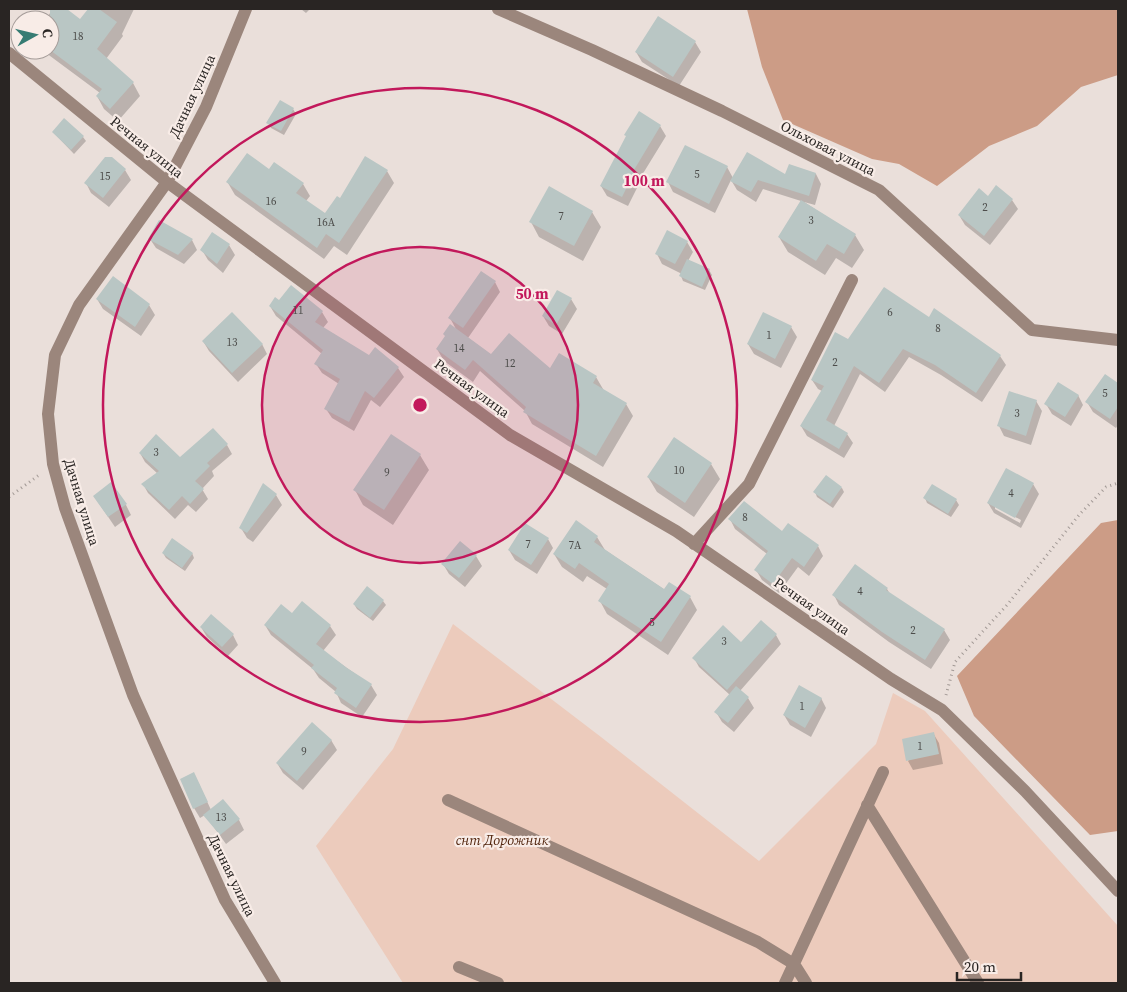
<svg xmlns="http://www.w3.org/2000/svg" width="1127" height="992" viewBox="0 0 1127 992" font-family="'Source Serif 4',serif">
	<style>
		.green { fill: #eccbbc }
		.forest { fill: #cc9c86 }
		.shadow { fill: #0003; fill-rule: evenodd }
		.building { fill: #b9c6c4 }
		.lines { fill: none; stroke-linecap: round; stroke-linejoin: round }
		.path { stroke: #a29995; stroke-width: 3; stroke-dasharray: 1 4; stroke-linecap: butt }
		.minor { stroke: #9b867c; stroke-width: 12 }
		.ring { fill: none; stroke: #c2185b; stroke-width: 2.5 }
		.labels { text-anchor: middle; stroke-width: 4.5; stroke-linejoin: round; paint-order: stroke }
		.number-label { font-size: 11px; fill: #4d4d4b }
		.street-label { font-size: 14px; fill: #292523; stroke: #f8ece7 }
		.park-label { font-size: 14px; font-style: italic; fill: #51240c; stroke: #f8ece7 }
		.centre { fill: #c2185b; stroke: #f8ece7; stroke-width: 2.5 }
		.ring-label { font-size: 15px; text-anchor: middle; font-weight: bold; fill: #c2185b; stroke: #f8ece7; stroke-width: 4.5; stroke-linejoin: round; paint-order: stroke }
	</style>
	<rect width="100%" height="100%" fill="#eadfda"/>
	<path class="green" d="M453,624L601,737L759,861L876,744L893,693L925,711L1118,926V983H403L316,846L393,749Z"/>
	<path class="forest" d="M747,9H1118V75L1081,87L1037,126L989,146L937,186L899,164L872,159L783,120L762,67Z
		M1118,520V831L1090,835L974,716L957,676L1101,523Z"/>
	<path class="shadow" d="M53,9H65L81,21L90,9H134L122,34L123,36L106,59L133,83L140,96L118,121L104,109L97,96L100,93L42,50H50V20H45Z
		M301,9H310L306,13Z
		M695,42L701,52L679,86L642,62L636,52Z
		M293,109L296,114L284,135L271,128L268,123Z
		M660,126L666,136L639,180L640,182L628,206L607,196L601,186Z
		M53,132L83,137L86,141L74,154Z
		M727,167L733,178L816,174L821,184L815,205L804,202L855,235L864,250L852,268L836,258L825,275L788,252L779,237L801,201L763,189L756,202L737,190L731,180L715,213L673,192L668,182Z
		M125,170L131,180L109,207L91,193L86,183Z
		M269,171L303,184L310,196L306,201L325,215L341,199L387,171L394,183L347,255L334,246L324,259L235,195L228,183Z
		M989,198L1012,200L1018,209L990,245L965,225L959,215Z
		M592,212L601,227L583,261L539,237L531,222Z
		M213,234L229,245L235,255L223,273L208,260L202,250Z
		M150,239L192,240L197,250L184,264L156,248Z
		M687,242L693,252L688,261L709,270L712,275L705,290L683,281L681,276L682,274L662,264L657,254Z
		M495,282L500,292L468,338L491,355L550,370L596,377L603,389L602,390L626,404L633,416L603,467L532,424L525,411L480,371L473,382L444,361L437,349L457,331L450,318Z
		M291,287L322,312L328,322L323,328L369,356L398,368L404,377L380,407L371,400L354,431L332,418L326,409L339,384L322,373L316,364L322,354L276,316L270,306L279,302Z
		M97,299L149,305L155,315L141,336L103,309Z
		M571,299L577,309L562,334L549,326L543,316Z
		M929,319L1000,356L1006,365L982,402L941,375L909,357L885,392L860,374L834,426L847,434L853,443L844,458L807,436L801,426L822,391L818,389L812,380L849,341Z
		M791,327L797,337L781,368L754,354L748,344Z
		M203,341L262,344L267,354L238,382L209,351Z
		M1106,376L1118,385V425L1116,428L1093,412L1087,402Z
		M1078,395L1083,405L1071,426L1052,414L1046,404Z
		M1036,401L1042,411L1031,445L1004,436L999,426Z
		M391,436L420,455L429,470L393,525L363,505L355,490Z
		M227,445L232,454L212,471L214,476L202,489L208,499L196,512L188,505L175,519L148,493L143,484L158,474L145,462L140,453L180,459Z
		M711,464L720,479L694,517L657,492L648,477Z
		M1033,484L1039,494L1021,528L994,513L988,503ZM995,506L1021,520L1020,523L995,509Z
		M264,485L276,495L282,505L253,542L247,538L241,528Z
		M842,488L844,492L833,508L817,497L815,492Z
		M94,496L126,505L131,515L115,527Z
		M925,498L956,500L959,505L951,517L927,503Z
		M730,519L782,533L818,546L823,556L809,576L798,567L779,593L762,580L756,570L767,554L735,529Z
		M597,537L605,550L665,590L690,597L697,610L668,655L607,614L600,601L607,589L587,576L583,582L562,567L554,554Z
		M548,539L553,548L537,574L515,560L509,550Z
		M460,543L476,556L482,566L465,587L449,574L443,564Z
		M163,553H192L194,558L185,571L166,558Z
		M855,565L887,589L890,594L944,630L950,640L931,669L889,642L839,605L834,595Z
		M383,601L386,605L373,621L357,609L354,604Z
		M292,615L330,626L336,635L323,651L371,685L377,695L362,717L341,703L336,692L319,678L313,669L271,635L265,625Z
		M761,622L776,635L781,644L740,691L748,698L754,708L734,732L722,722L716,712L730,695L699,667L694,658L742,643Z
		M201,627L233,635L238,645L228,656L207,637Z
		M821,698L826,708L811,737L790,725L784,715Z
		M933,733L939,743L943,764L913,770L908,761Z
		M331,740L337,750L303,790L283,773L277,763Z
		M199,784L211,810L239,820L244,830L226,844L205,815L200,818L194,808Z"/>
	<path class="building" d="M50,9H67L80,19L88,9H99L117,22L97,49L134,82L110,109L96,96L102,89L50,50Z
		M658,16L696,41L673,77L635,52Z
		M280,100L294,108L281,131L266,123Z
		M639,111L661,125L634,170L635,171L622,197L600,186L626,136L624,135Z
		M64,118L84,136L71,150L52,132Z
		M685,145L728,166L709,204L666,182Z
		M747,152L785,174L789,164L816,173L809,196L758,180L751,192L730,181Z
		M247,153L269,169L274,162L304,183L296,193L325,213L337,196L340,198L365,156L388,170L339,243L326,234L317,248L226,182Z
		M105,157H112L126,169L103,198L84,183Z
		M996,185L1013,199L984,236L958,215L979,188L988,196Z
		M549,186L593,211L574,246L529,222Z
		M801,200L856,234L844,254L827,244L816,261L778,237Z
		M159,220L193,239L178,255L148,239Z
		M667,230L688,241L675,264L655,254Z
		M212,232L230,244L217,264L200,250Z
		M687,259L710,269L702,287L679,276Z
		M481,271L496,281L463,328L448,318Z
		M113,276L150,304L135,327L96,299Z
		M291,285L323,311L315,322L369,355L375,347L399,367L374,398L365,391L349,422L324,409L340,379L314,364L323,350L269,306L275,297L279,300Z
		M884,287L929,317L934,308L1001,355L976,393L935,365L903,349L879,383L854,366L826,420L848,433L839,449L800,426L824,386L811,380L835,332L848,339Z
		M557,290L572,298L556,325L542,316Z
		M232,312L263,344L232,373L202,341Z
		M763,312L792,326L775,359L747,344Z
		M450,324L491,354L509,333L550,368L559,353L597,376L593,383L627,403L596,456L523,412L526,407L473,360L465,370L436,349L445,336L443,334Z
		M1105,374L1118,383V407L1110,419L1085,402Z
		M1058,382L1079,395L1065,417L1044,404Z
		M1009,391L1037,400L1026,436L997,426Z
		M213,428L228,444L207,463L210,466L195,481L204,489L190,504L182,496L169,510L141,484L159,471L139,453L156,434L180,457Z
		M391,434L421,454L384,510L353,490Z
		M674,437L712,463L685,503L647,477Z
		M1006,468L1034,483L1015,518L987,503Z
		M826,475L842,487L830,504L813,492Z
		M111,482L127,504L108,517L93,496Z
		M263,483L277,494L247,533L239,528Z
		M932,484L957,499L948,514L923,498Z
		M744,501L782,531L788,523L819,545L804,567L792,558L773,584L754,570L768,551L728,519Z
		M576,520L598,536L594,542L616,557L664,589L669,582L691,596L661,642L598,601L609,584L579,563L575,569L553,554Z
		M525,523L549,538L531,565L508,550Z
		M172,538L193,553L182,568L162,553Z
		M460,541L477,555L459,578L441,564Z
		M855,564L888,588L886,590L945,629L925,660L882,632L832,595Z
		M367,586L384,600L370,618L353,604Z
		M302,601L331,625L316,644L347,668L372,684L356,708L334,693L337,688L311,668L314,665L264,625L281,604L292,613Z
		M211,614L234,634L222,647L200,627Z
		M761,620L777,634L727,690L692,658L723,625L741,642Z
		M799,685L822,698L805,728L783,715Z
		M736,686L749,697L728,723L714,712Z
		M312,722L332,740L297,781L276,763Z
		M934,732L939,754L906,761L902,739Z
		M194,772L208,802L193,809L180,779Z
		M223,799L240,819L220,835L203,815Z"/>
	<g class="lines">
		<path class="path" d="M9,497L39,475
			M946,695L955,662L1007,605L1079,515L1106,487L1118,483"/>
		<path class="minor" d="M246,9L206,107L167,182L79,305L55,355L48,414L53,464L65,508L133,695L225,900L275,983
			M498,9L592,50L722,111L879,190L1032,330L1118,340
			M9,53L167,182L510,435L676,531L891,679L942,710L1025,791L1118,891
			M694,544L749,484L852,280
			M448,800L758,942L794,964L806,983
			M867,805L978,983
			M459,967L498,983
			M785,983L883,772"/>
	</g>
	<circle cx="420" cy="405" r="158" fill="#c2185b" fill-opacity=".12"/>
	<g class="ring">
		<circle cx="420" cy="405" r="158"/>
		<circle cx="420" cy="405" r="317"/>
	</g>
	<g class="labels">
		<g class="number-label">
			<text x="78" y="40">18</text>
			<text x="697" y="178">5</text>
			<text x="105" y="180">15</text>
			<text x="271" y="205">16</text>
			<text x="985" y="211">2</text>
			<text x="561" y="220">7</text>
			<text x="811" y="224">3</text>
			<text x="326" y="226">16А</text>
			<text x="298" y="314">11</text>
			<text x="890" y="316">6</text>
			<text x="938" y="332">8</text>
			<text x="769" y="339">1</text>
			<text x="232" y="346">13</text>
			<text x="459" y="352">14</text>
			<text x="835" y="366">2</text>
			<text x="510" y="367">12</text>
			<text x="1105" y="397">5</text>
			<text x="1017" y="417">3</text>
			<text x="156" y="456">3</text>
			<text x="679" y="474">10</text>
			<text x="387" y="476">9</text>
			<text x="1011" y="497">4</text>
			<text x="745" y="521">8</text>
			<text x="528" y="548">7</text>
			<text x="575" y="549">7А</text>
			<text x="860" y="595">4</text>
			<text x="652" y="626">5</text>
			<text x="913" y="634">2</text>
			<text x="724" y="645">3</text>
			<text x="802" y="710">1</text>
			<text x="920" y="750">1</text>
			<text x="304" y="755">9</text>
			<text x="221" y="821">13</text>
		</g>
		<g class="street-label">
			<text transform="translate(192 96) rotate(-65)" y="5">Дачная улица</text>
			<text transform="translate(147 147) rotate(39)" y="5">Речная улица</text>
			<text transform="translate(828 148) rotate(27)" y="5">Ольховая улица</text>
			<text transform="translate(472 388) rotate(36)" y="5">Речная улица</text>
			<text transform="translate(82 502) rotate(73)" y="5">Дачная улица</text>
			<text transform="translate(812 606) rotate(35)" y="5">Речная улица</text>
			<text transform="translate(232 875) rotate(64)" y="5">Дачная улица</text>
		</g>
		<g class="park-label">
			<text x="502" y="845">снт Дорожник</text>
		</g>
	</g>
	<circle cx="420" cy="405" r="8" class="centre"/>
	<g class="ring-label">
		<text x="644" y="186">100 m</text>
		<text x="532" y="299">50 m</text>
	</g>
	<rect width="1127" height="992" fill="none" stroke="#292523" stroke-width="20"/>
	<g transform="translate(35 35) rotate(82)"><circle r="24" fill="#f8ece7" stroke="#a59c99"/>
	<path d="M0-4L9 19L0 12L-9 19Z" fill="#367c73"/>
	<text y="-8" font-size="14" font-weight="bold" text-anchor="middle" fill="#292523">С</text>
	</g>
	<path d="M957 972v8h64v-8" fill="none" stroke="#292523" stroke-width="2.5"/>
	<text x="964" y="972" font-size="15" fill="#292523" stroke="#f8ece7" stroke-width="4" paint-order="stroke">20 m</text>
</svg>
